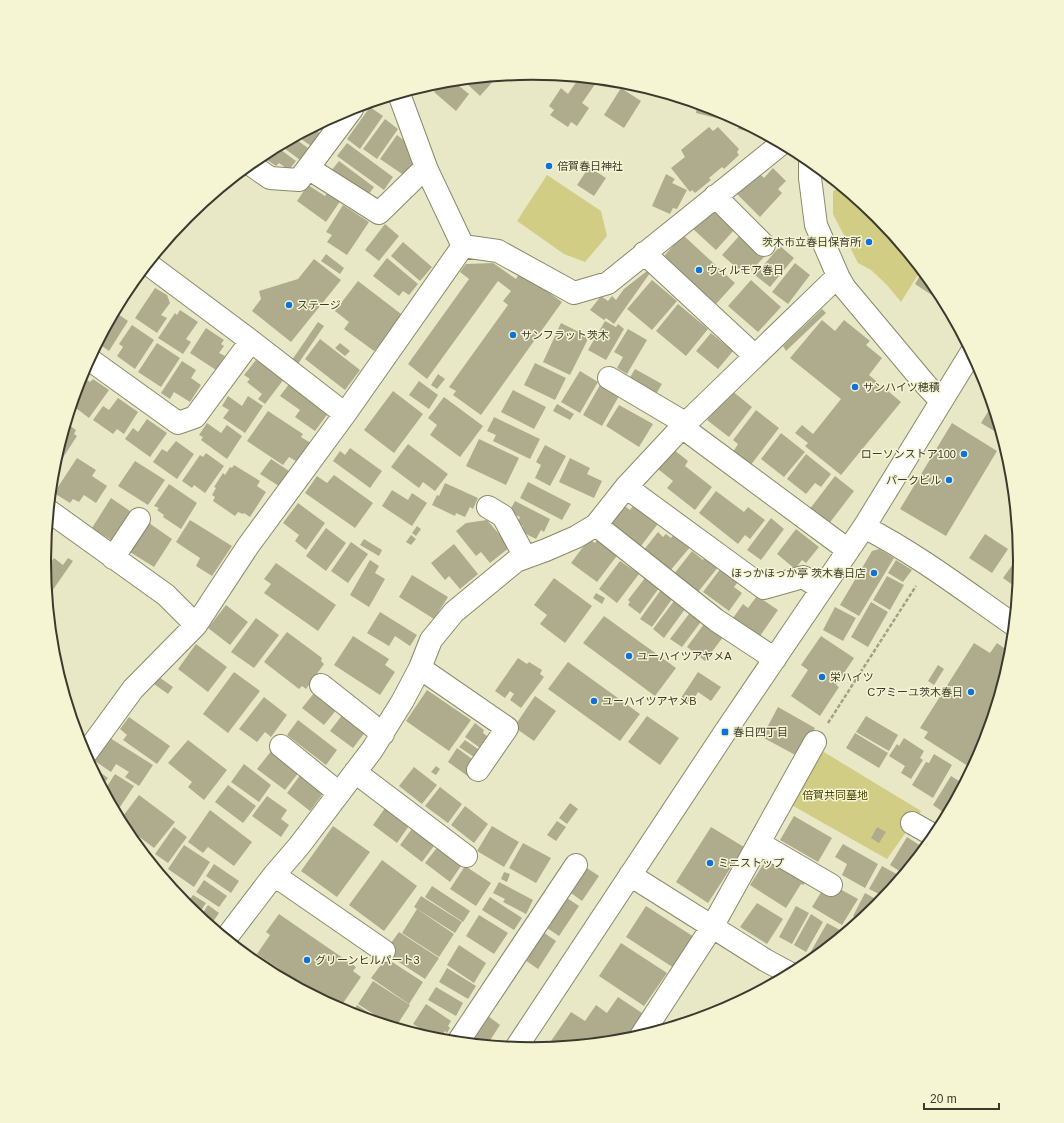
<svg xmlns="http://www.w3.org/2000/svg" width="1064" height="1123" viewBox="0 0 1064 1123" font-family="Helvetica,'Noto Sans JP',sans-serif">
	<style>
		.green { fill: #d1cd84 }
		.building { fill: #aeac8d }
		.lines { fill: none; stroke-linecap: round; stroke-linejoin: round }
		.minor-casing { stroke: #8a896a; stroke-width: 24 }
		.path { stroke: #a2a188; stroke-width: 2.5; stroke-dasharray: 4 2; stroke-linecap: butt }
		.minor { stroke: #fff; stroke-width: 22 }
		.poi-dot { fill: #0d72da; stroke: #f6f5d3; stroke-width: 1.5 }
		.labels { text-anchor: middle; stroke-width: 3; stroke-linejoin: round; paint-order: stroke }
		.poi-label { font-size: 11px; fill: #3a3a2d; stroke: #f6f5d3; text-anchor: start }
		.park-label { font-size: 11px; fill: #4b4601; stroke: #f6f5d3 }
		.rim { fill: none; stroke: #3a3a2d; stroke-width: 2 }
	</style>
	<rect width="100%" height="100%" fill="#e9e8c6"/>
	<path class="green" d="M547,175L601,211L607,236L585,262L564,254L517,221Z
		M841,187L877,217L921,270L901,302L887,285L871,270L858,263L833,214V191Z
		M819,749L921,811L887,859L788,803Z"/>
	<path class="building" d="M495,77H497L480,96L463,80Z
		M579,78L598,80L582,103L589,108L577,126L571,122L568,127L550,115L554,110L549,106L561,88L568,94Z
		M453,81L469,94L456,111L434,92L441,82Z
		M435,84L430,91L424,87L427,86Z
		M621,88L641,101L624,128L604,115Z
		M697,104L719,111L737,121V123L696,113Z
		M370,107L383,116L360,149L347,139Z
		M385,119L398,129L377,159L363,149Z
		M740,122L766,136L738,129Z
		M709,127L713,131L718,127L739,149L737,152L739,155L724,169L722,167L709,178L711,180L695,193L692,190L690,192L671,168L685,157L681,150Z
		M313,128L320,133L311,146L297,136Z
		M397,135L406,142L415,163L405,176L380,159Z
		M294,138L308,148L300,160L280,145Z
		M347,143L393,177L384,190L337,156Z
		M277,147L296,161L289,170L279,163L276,166L261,156Z
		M339,161L374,187L366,198L331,171Z
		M589,167L606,178L594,196L577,185Z
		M773,168L786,181L778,189L782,193L760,217L735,192L756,170L764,178Z
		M666,174L675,179L672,183L687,190L677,209L673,208L670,214L652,206Z
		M308,185L325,196L330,189L343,197L326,222L297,201Z
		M208,199L197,217L191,213Z
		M343,205L369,222L347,255L327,242L332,235L326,232Z
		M711,209L734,230L716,250L693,229Z
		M385,224L399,236L379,261L365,250Z
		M683,235L735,283L716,304L664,256Z
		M740,235L764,257L746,276L722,255Z
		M403,242L432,267L420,281L391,256Z
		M780,246L794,258L770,287L755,275Z
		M326,254L344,268L340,274L321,261Z
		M387,258L418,284L409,295L403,291L399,296L373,276Z
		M314,259L341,280L291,342L252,311L261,299L259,291L298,279Z
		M493,263L516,279L520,272L562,302L481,415L453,395L456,391L449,387L508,305L503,301L511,291L498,281L427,379L408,364L469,279L460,272L466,264Z
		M795,263L810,275L788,304L772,292Z
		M647,271L650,273L614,324L606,318L604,320L590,310L601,296L608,301L612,296L616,300L624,289Z
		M922,272L938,291L944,303L915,284Z
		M652,280L677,301L652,330L627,309Z
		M751,280L781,307L758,332L728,306Z
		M358,281L405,317L380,350L377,348L374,351L344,329L349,322L335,311Z
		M155,288L167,295L170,303L161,315L167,318L157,333L135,318Z
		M678,304L708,329L686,356L656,331Z
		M822,309L826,313L786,351L783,346Z
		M180,310L198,322L186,339L191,342L183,354L158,338L175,313L177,315Z
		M115,312L128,321L109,351L98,343Z
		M822,320L835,331L844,320L870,341L866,345L882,358L869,375L901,402L841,475L805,446L808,443L795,433L802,425L813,434L841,399L790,358Z
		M605,321L616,327L618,324L624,329L606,360L588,350Z
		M318,322L324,326L298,364L292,360Z
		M561,323L589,337L570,375L543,362Z
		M132,325L154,340L135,369L117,356L123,347L119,344Z
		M206,328L224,340L221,344L224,346L219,353L225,356L216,370L190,353Z
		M628,329L647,340L627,374L617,368L623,357L614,352Z
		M711,333L733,351L718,369L696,351Z
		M320,339L360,370L345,390L305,359Z
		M157,343L180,358L161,387L138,372Z
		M340,343L350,351L345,356L335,348Z
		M256,360L260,363L261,361L284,379L265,404L258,399L262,394L247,382L250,379L244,375Z
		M182,361L196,370L191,378L201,385L190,402L174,392L170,399L161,393Z
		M535,363L566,378L555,400L524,385Z
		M635,369L662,384L656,394L629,379Z
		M580,371L598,382L580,413L561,402Z
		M438,374L445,379L437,389L431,385Z
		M93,379L109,390L89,418L72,405L77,390L79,391L87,380L90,382Z
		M419,381L438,395L429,409L409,395Z
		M289,384L329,412L315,431L295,417L300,410L280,396Z
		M600,385L619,396L602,426L583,415Z
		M513,390L546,407L534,429L501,412Z
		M731,390L752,407L729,437L707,420Z
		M393,391L423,414L394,453L364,430Z
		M228,396L242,406L248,396L263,406L245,433L223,418L229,410L222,406Z
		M444,397L483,426L460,457L430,435L437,425L428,418Z
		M118,398L138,412L124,434L117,429L113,434L93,420L103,406L109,410Z
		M557,404L574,414L570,420L553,411Z
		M619,405L653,424L639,447L606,426Z
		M992,405L1001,435L981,423Z
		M756,410L779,428L750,466L733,452L738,444L733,440Z
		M268,411L303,434L301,437L312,444L299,463L289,457L283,465L247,441Z
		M494,417L540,439L530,459L493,441L496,435L487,431Z
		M147,419L167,433L150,457L125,439L133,428L138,432Z
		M66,423L76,430L74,434L77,436L53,473V466Z
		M207,423L221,433L227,425L242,436L227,459L201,440L203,437L199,435Z
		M952,423L997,451L946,536L900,509Z
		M781,433L805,452L784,477L761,459Z
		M479,439L519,458L506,485L466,466Z
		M176,441L194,454L177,479L153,462L162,449L167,452Z
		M408,444L448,474L435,491L423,482L419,488L391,467Z
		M545,445L566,456L550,486L535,478L541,465L536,462Z
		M350,448L382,471L370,488L333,461L340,451L345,455Z
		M673,449L688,461L685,466L712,487L695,510L667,488L673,481L658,469Z
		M206,453L224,466L205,493L194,485L192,488L182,481L200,455L203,457Z
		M806,454L831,474L821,487L815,483L806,494L787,479Z
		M77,458L96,470L92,476L107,486L96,503L84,495L79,502L73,499L70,503L54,493Z
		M570,458L590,468L587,474L602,481L594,498L559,482Z
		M271,459L292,473L282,488L260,474Z
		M135,461L165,480L148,505L118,486Z
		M234,465L260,481L257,486L266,492L250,517L244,513L243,514L238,512L235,516L213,501L215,497L212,495L216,488L214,487L223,473L225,475L230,467L232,468Z
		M334,475L373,503L355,528L305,493L317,476L327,483Z
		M835,476L854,491L828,525L809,510Z
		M528,482L571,504L562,520L520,498Z
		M445,483L478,498L473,509L470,507L465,517L456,513L455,516L432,505L437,495L439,496Z
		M169,484L197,503L181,529L163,517L164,515L157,510L159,508L154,506Z
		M392,490L408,500L412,493L427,503L412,526L382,506Z
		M716,491L744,512L748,507L765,520L750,539L745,535L738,544L699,513Z
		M111,498L130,511L111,540L92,528Z
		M515,501L550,519L544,532L541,530L536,539L520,531L523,526L517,523L520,517L509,512Z
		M636,502L660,521L641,546L608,521L621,503L630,510Z
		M298,503L325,523L306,550L295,541L299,535L283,523Z
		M771,518L784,529L761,560L747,550Z
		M190,520L232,546L212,576L196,566L200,558L176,542Z
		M487,520L510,547L490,563L481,552L476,556L456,531L466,523Z
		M149,523L172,539L154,567L130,552Z
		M417,526L421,529L416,536L412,533Z
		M326,528L346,543L326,571L306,556Z
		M796,529L819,547L806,563L802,560L795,569L777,554Z
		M658,532L663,537L666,534L671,538L675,533L691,546L669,572L643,551Z
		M985,534L1008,549L992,573L969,558Z
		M411,535L416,539L411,545L406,542Z
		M599,538L619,553L597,582L571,563L589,539L595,543Z
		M364,539L382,550L379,556L360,545Z
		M351,542L368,554L348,583L331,571Z
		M454,544L478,574L460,589L449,576L445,580L431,563Z
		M879,549L894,558L859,616L840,605L872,551Z
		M692,551L703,560L706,556L719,566L698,592L674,574Z
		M1018,557L1020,562L1017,588L1003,578Z
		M54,558L63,565L68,558L73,561L50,594L47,592L45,570Z
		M370,560L379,566L375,573L385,579L369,607L350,595Z
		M896,560L912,570L903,582L888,573Z
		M620,561L639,574L617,603L599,589Z
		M276,563L336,605L318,631L264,593L271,584L264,579Z
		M721,568L738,582L734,587L742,593L729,611L703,592Z
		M412,575L448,597L434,619L399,597Z
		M887,576L904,585L890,610L873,600Z
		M554,578L592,606L565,643L540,624L547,615L534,605Z
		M645,578L659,588L640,614L628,605L630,602L628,600Z
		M663,587L675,595L652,627L640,619Z
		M596,593L605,598L602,604L593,598Z
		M757,596L778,610L760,636L733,618L743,604L748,608Z
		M677,597L688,605L664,638L653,629Z
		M871,602L888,612L868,647L851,637Z
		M226,605L248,622L230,645L208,628Z
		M835,607L856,618L843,641L823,630Z
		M692,610L703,619L682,647L670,639Z
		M380,612L417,635L410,646L395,636L389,646L367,633Z
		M604,616L676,668L655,696L583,643Z
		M256,618L279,635L254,668L231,652Z
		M707,620L723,637L705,661L687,647Z
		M287,632L322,658L321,661L324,664L306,689L302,686L299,689L264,662Z
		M353,636L389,659L385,665L395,672L380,695L334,665Z
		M821,636L854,658L836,685L839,687L820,716L791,696L808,670L801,665Z
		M974,643L990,653L997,643L1011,653L983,748L971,768L924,738L928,732L920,728Z
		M196,644L227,667L208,692L178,669Z
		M518,658L527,664L529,662L542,670L540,674L544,677L521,708L510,700L514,694L510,691L505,698L495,691Z
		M568,662L640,714L620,741L548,689Z
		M938,665L944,669L934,685L928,681Z
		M234,672L260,691L228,733L203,714Z
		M698,672L721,687L711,701L698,692L691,704L681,698Z
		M159,677L173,687L168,694L154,684Z
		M427,690L471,720L449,751L406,721Z
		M315,692L337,709L324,725L302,708Z
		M535,696L556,711L534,741L514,727Z
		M264,697L287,715L271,737L265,732L257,742L239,729Z
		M778,707L815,728L799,757L762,737Z
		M343,714L366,731L353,748L330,731Z
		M647,716L679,738L660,765L628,742Z
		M866,716L898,735L889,751L856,732Z
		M129,717L170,746L157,764L123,740L127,735L120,729Z
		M298,720L337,750L326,765L287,735Z
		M475,723L484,730L483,733L495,742L487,753L465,737Z
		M855,733L888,753L879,768L846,748Z
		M110,738L153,765L139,786L125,777L129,772L116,764L111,772L95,761Z
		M904,738L924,751L920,758L923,760L911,779L901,773L905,766L889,756L897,744L899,746Z
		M188,740L227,770L204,800L188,787L192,782L168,763Z
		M465,740L485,754L480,761L459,747Z
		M457,748L479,764L469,777L448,762Z
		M272,750L299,772L285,790L257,769Z
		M934,754L952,765L933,798L912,785L926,762L929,763Z
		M244,764L271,785L259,802L231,782Z
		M436,766L440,769L436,775L431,772Z
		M414,767L437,785L422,804L399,786Z
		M98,771L108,778L102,786L95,775Z
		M115,774L134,786L116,813L104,791Z
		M301,774L324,792L310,811L287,793Z
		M951,776L964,784L947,815L933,805Z
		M228,785L256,806L243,823L215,802Z
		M440,787L462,804L448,823L425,806Z
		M139,795L175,822L154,848L121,823L120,820Z
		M267,796L287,810L281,819L289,825L281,837L252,816Z
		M570,803L578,809L567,824L559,818Z
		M387,805L411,823L397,843L373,825Z
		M465,806L488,824L474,843L451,825Z
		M210,810L252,842L234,866L208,847L203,853L188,842Z
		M794,816L832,838L818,862L780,840Z
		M557,821L566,827L556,841L547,835Z
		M333,826L370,852L337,897L301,871Z
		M414,826L436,843L422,862L400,845Z
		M492,826L519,842L504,867L477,851Z
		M174,827L187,837L168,863L155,854Z
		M711,827L744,847L708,903L676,882Z
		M877,827L886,832L879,843L871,838Z
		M907,837L924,848L904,874L890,865Z
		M523,843L551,858L536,883L509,868Z
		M843,844L878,864L865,888L842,875L847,864L835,857Z
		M184,845L210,862L194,887L168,869Z
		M439,845L463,863L450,882L425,863Z
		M769,855L808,879L803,885L801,884L786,908L750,885Z
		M382,860L417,886L384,931L349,905Z
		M214,864L239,881L231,893L206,876Z
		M465,866L491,883L476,906L450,889Z
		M882,866L902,877L885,897L869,889Z
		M587,868L599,876L582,901L571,893Z
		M504,872L510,874L507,882L501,879Z
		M204,880L227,896L219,907L196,892Z
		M499,882L533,900L526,914L503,902L505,899L493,893Z
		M432,886L470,911L463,922L425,897Z
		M838,888L858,899L842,925L812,907L823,889Z
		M865,893L881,902L861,920L853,916Z
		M193,895L206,903L198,915L186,905Z
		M421,896L462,922L455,933L414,907Z
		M490,897L522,918L514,930L482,910Z
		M567,898L579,906L559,936L547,928Z
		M757,903L783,919L767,944L740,927Z
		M208,905L219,913L210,926L200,917Z
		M646,906L694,937L674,968L626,937Z
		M796,906L809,913L792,944L779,937Z
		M417,909L454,934L439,957L402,933Z
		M279,914L356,967L353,971L361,977L339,1009L257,954L270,935L266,932Z
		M811,914L823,922L806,952L794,945Z
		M479,915L508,933L494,954L466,936Z
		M850,921L856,924L842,935Z
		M827,923L840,930L831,944L816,957L810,953Z
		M399,932L439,958L425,979L388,955L395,945L391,943Z
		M543,932L556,941L538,969L525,960Z
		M621,943L667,973L644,1006L599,976Z
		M459,945L486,963L474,983L447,965Z
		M386,958L423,982L409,1004L371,978Z
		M447,968L476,986L468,999L439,982Z
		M373,981L410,1005L395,1028L358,1004Z
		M436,987L463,1003L456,1016L428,1000Z
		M618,997L648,1017L633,1038L627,1040L554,1047L549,1044L571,1012L585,1021L596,1005L607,1013Z
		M729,1001L733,1005L721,1011Z
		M426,1004L451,1021L448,1026L450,1028L447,1033L445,1031L439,1040L413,1024Z
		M357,1005L388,1025L351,1014Z
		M488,1016L500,1025L487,1045L470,1043Z"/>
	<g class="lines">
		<defs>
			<path id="minor" d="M399,94L427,170L463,246
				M810,161V178L816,225L838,276L844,287L926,385L941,401
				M250,164L270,178L299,180L352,109
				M308,168L379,213L425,168
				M715,196L764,245
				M463,246L498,251L574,293L608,283L781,144
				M644,253L755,356
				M148,264L251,341L345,414
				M89,359L178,423L195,417L251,341
				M609,378L685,423
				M682,427L848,550
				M626,487L764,588L803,577L822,589
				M488,507L503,516L525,557
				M49,511L166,595L196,625
				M596,525L716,620L775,659
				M864,527C917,554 965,591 1014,625
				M113,558L139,519
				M420,668L507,728L478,770
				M321,685L383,734
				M281,746L339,793
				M84,754L87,752L133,689L196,625L248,546L345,414L463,246
				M355,772L466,856
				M912,823L935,836
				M759,843L831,885
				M274,875L384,951
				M630,875L765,960L791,974
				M226,938L274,875L299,846L372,750L402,702L420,668L431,640L454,612L516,561L546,550L576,537L596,525L626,487L682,427L838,276
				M641,1036L712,927L815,742
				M458,1042L576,865
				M516,1048L725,732L864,527L971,353"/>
		</defs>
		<use href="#minor" class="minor-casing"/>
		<path class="path" d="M828,723L916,586"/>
		<use href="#minor" class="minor"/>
	</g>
	<g class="poi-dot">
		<circle cx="549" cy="166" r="4"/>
		<circle cx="869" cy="242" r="4"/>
		<circle cx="699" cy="270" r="4"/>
		<circle cx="289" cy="305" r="4"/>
		<circle cx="513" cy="335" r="4"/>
		<circle cx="855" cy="387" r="4"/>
		<circle cx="964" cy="454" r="4"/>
		<circle cx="949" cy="480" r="4"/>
		<circle cx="874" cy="573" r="4"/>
		<circle cx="629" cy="656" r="4"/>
		<circle cx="822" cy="677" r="4"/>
		<circle cx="971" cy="692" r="4"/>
		<circle cx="594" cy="701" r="4"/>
		<rect x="721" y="728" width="8" height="8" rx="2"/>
		<circle cx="710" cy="863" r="4"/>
		<circle cx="307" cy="960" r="4"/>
	</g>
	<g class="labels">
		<g class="poi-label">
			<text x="557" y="170">倍賀春日神社</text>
			<text x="861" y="246" text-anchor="end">茨木市立春日保育所</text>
			<text x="707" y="274">ウィルモア春日</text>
			<text x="297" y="309">ステージ</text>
			<text x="521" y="339">サンフラット茨木</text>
			<text x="863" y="391">サンハイツ穂積</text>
			<text x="956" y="458" text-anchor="end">ローソンストア100</text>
			<text x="941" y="484" text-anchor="end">パークビル</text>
			<text x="866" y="577" text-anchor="end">ほっかほっか亭 茨木春日店</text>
			<text x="637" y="660">ユーハイツアヤメA</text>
			<text x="830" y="681">栄ハイツ</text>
			<text x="963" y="696" text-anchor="end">Cアミーユ茨木春日</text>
			<text x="602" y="705">ユーハイツアヤメB</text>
			<text x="733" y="736">春日四丁目</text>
			<text x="718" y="867">ミニストップ</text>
			<text x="315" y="964">グリーンヒルパート3</text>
		</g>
		<g class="park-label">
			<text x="835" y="799">倍賀共同墓地</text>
		</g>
	</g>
	<path d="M0 0H1064V1123H0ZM51 561a481 481 0 1 1 962 0a481 481 0 1 1-962 0Z" fill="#f6f5d3" fill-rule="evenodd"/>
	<path class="rim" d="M51 561a481 481 0 1 1 962 0a481 481 0 1 1-962 0Z"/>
	<path d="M924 1103v6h75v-6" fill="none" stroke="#3a3a2d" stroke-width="2"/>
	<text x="930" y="1103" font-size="12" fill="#3a3a2d" stroke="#f6f5d3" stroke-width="3" paint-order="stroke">20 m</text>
</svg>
